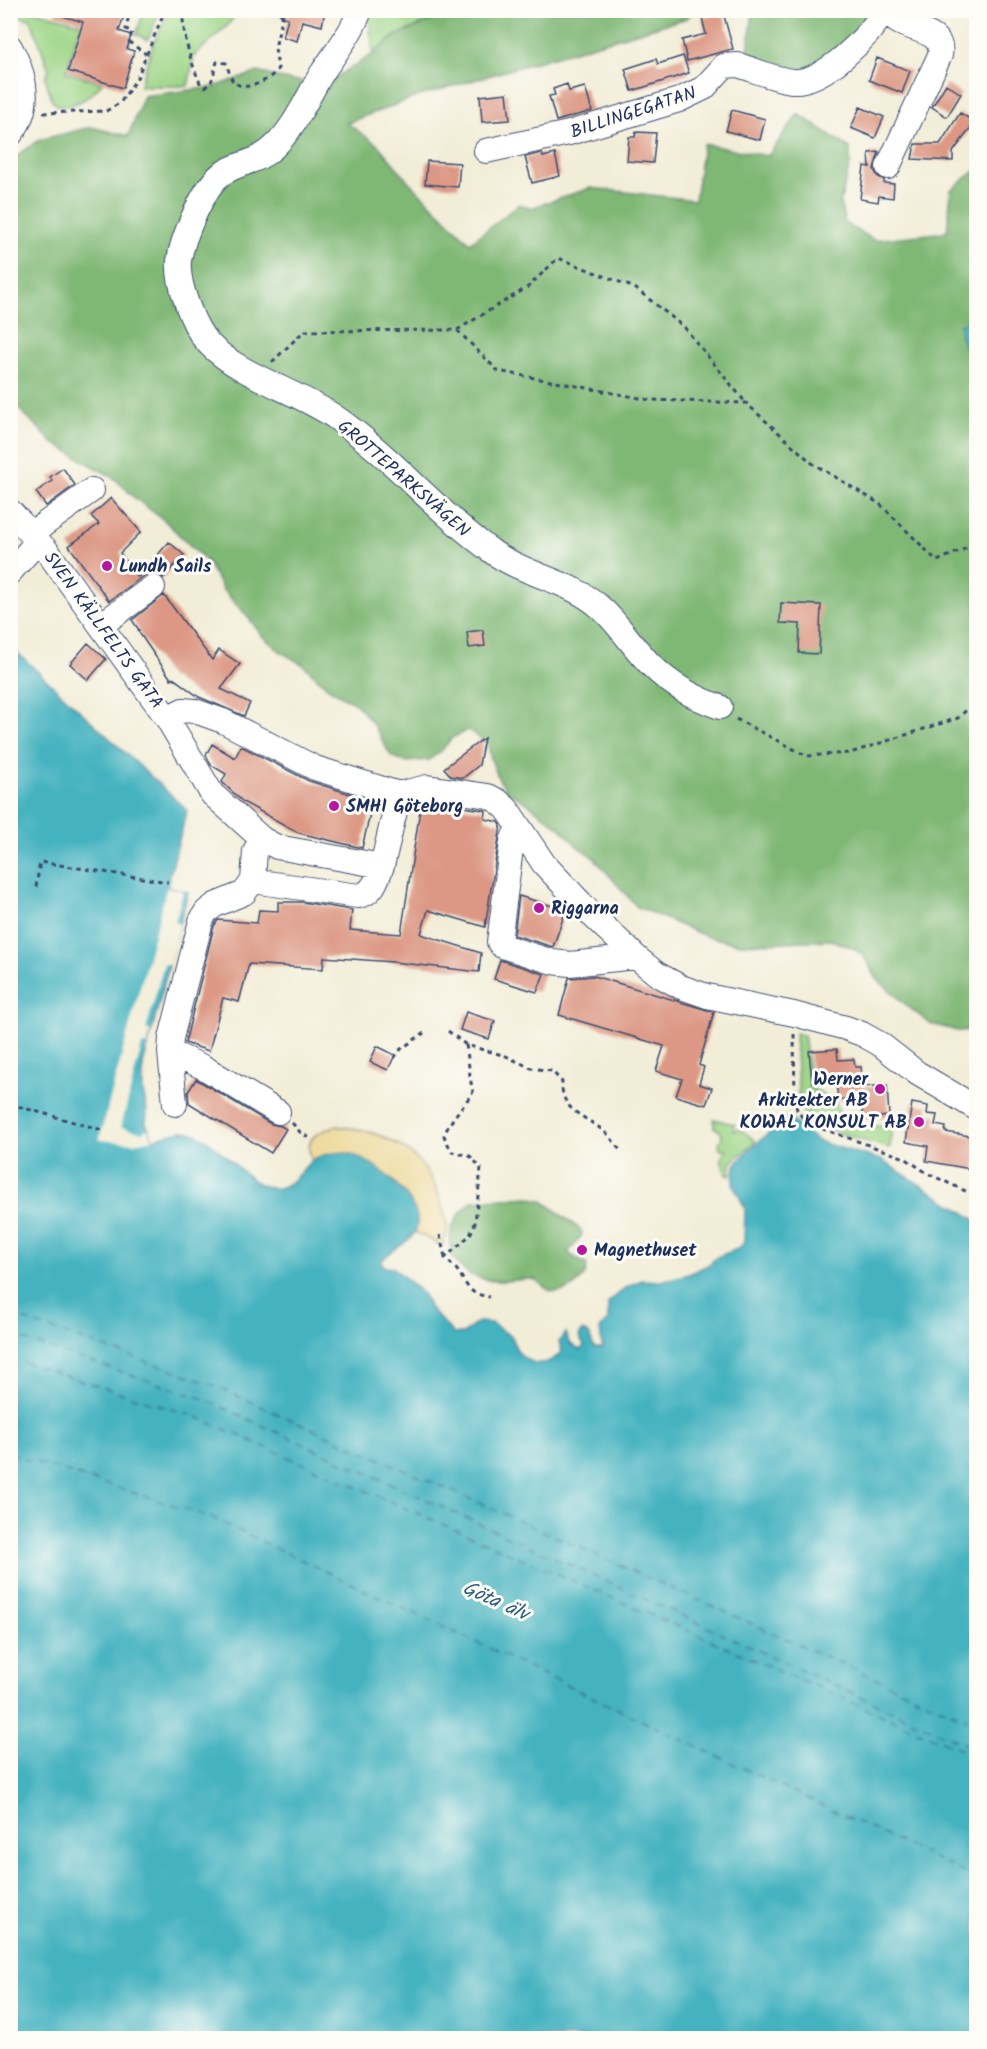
<svg xmlns="http://www.w3.org/2000/svg" width="987" height="2049" viewBox="0 0 987 2049" font-family="Kalam,sans-serif">
	<style>
		.green { fill: #9fd688; stroke: #5d8273; stroke-width: 1.5 }
		.forest { fill: #7fb774; stroke: #4d7369; stroke-width: 1.5 }
		.sand { fill: #eeda9e; stroke: #84847e; stroke-width: 1.5 }
		.water { fill: #44b2c0; stroke: #30708f; stroke-width: 1.5 }
		.pier { fill: #f2edd7 }
		.lines { fill: none; stroke-linecap: round; stroke-linejoin: round }
		.ferry { stroke: #295d80; stroke-width: 1.5; stroke-dasharray: 8 6; stroke-linecap: butt }
		.building { fill: #dc9884 }
		.minor-casing { stroke: #3b4c70; stroke-width: 26 }
		.path { stroke: #3b4c70; stroke-width: 3; stroke-dasharray: 4.5 4.5; stroke-linecap: butt }
		.minor { stroke: #fff; stroke-width: 24 }
		.poi-dot { fill: #b5179e; stroke: #fdfcf7; stroke-width: 2 }
		.labels { text-anchor: middle; stroke-width: 6; stroke-linejoin: round; paint-order: stroke }
		.street-label { font-size: 18px; fill: #1b2f5e; stroke: #fdfcf7 }
		.poi-label { font-size: 18px; font-weight: bold; fill: #1b2f5e; stroke: #fdfcf7; text-anchor: start }
		.water-label { font-size: 20px; font-style: italic; fill: #295d80; stroke: #fdfcf7 }
	</style>
	<rect width="100%" height="100%" fill="#fdfcf7"/>
	<filter id="ink" filterUnits="userSpaceOnUse"><feTurbulence type="fractalNoise" baseFrequency=".0167" numOctaves="2"/><feDisplacementMap in="SourceGraphic" scale="12" xChannelSelector="R" yChannelSelector="G"/><feConvolveMatrix kernelMatrix="1 2 1 2 8 2 1 2 1" color-interpolation-filters="sRGB"/></filter>
	<filter id="wash" filterUnits="userSpaceOnUse"><feTurbulence type="fractalNoise" baseFrequency=".008" numOctaves="4" result="noise"/><feDisplacementMap in="SourceGraphic" scale="24" xChannelSelector="R" yChannelSelector="G"/><feGaussianBlur stdDeviation="1.35" result="paint"/><feColorMatrix in="noise" values="0 0 0 0 0 0 0 0 0 0 0 0 0 0 0 0 0 1.4 0 .05"/><feComposite in="paint" operator="in"/></filter>
	<g filter="url(#wash)">
		<rect width="100%" height="100%" fill="#f2edd7"/>
		<path class="green" d="M169,10L239,11L227,26L194,56L188,86H140L153,44Z
			M10,11H36L97,28L96,34L79,29L66,72L102,83C90,98 79,104 60,107L52,101L45,77L49,70L31,20L11,13Z
			M144,11H160L148,40L136,34Z
			M368,11H443L435,19L395,36L373,54Z
			M795,1033L804,1035L811,1088L835,1100L840,1115L859,1112L864,1127L893,1124L890,1147L888,1148C858,1138 818,1132 799,1107Z
			M714,1119L734,1124V1131L740,1129L756,1141L731,1163L730,1176L726,1174L721,1158L726,1149H720L719,1143L722,1137L721,1132L714,1127Z"/>
		<path class="forest" d="M695,10L687,18L416,97L347,123L378,145L410,183L470,243L519,204L531,208L590,188L695,200L703,144L768,156L798,114L850,148V164L840,203L845,223L874,240L947,232L951,190L976,170V335L972,322L960,325L976,375V1030L958,1031L931,1024L912,1010L877,979L863,955L851,947L831,940L740,944L708,937L637,907L594,858L577,846L560,828L527,803L508,792L499,780L491,759L488,744L468,730L452,738L441,751L429,760L405,762L391,756L373,724L357,705L328,688L302,664L281,652L262,636L248,617L223,590L208,563L165,521L136,499L114,478L53,443L11,401L10,161L39,140L91,127L128,136L144,96L214,87L258,72L292,81H330L373,54L395,36L435,19L443,11Z
			M753,11H871L862,30L821,64L798,73L747,58Z
			M529,1197L543,1201L581,1230L582,1235L568,1253L587,1265C587,1281 566,1295 551,1291C545,1289 539,1282 534,1279C522,1278 510,1282 497,1281C461,1279 438,1253 456,1219C460,1212 466,1207 472,1201Z"/>
		<path class="sand" d="M335,1126C387,1131 427,1151 442,1206C447,1224 450,1228 442,1246L415,1232L417,1224L331,1153L312,1160C303,1138 316,1133 335,1126Z"/>
		<path class="water" d="M972,321L976,335V375L961,336L960,324Z
			M10,646L187,810L167,886L188,892L143,1065V1090L147,1111L146,1123L153,1139C163,1137 175,1131 184,1131C215,1133 242,1183 271,1188C289,1191 300,1171 311,1161C319,1155 336,1151 346,1153C370,1157 430,1203 415,1232C408,1245 389,1249 381,1262L385,1267L394,1268L424,1295L430,1309L454,1334H463L478,1322L491,1323L512,1337C517,1363 545,1373 562,1351L559,1341L566,1333L569,1343L580,1350L584,1346L579,1337L582,1331L589,1334L594,1348H602L600,1328L608,1321V1303L625,1288L642,1280L661,1281L689,1274L708,1265L717,1257L740,1248L744,1242L745,1208L733,1184L735,1165L750,1149L788,1117L817,1141L881,1160L976,1220V2038H11Z"/>
		<path class="pier" d="M167,887L183,891L175,922L180,924L170,964H164L146,1030L151,1032L147,1046L142,1045L121,1127L141,1132L148,1129L153,1139L134,1143L99,1140Z"/>
		<g class="lines">
			<path class="ferry" d="M10,1315L206,1382L976,1723
				M10,1335L204,1399L976,1749
				M10,1358L194,1416L976,1756
				M10,1454L210,1517L976,1878"/>
		</g>
		<g id="blocks">
			<path class="building" d="M56,10H126L119,31L131,35L127,49L134,51L123,88L68,71L83,22L56,14Z
				M281,10H325L322,26L302,21L297,41L283,37L288,18L281,16Z
				M723,12L733,49L687,61L682,40L706,34L702,18Z
				M683,56L689,73L632,91L625,69L656,59L658,64Z
				M877,58L910,71L902,93L869,80Z
				M567,84L569,91L585,87L592,111L556,121L549,96L555,95L553,89Z
				M946,84L961,94L947,117L932,107Z
				M507,93L510,120L482,122L480,96Z
				M860,107L884,117L875,138L851,128Z
				M732,110L765,119L760,140L726,131Z
				M960,113L975,122L953,152V161L912,159L915,144H940Z
				M636,132L656,133L653,163L627,161L629,137H635Z
				M879,152L874,169L877,176L884,180V183L894,184L893,198L879,196L878,202L860,199L864,166L870,167L869,153Z
				M542,153L543,157L555,154L560,176L532,183L525,157Z
				M427,161L460,163L458,187L425,184Z
				M63,468L75,485L46,506L36,492L52,481L50,477Z
				M111,498L141,532L120,553L138,577L169,542L184,555L163,578L152,573L145,575L109,601L69,546L99,524L91,516Z
				M164,595L212,660L219,650L240,664L221,689L250,703L244,716L199,697L173,678L171,679L138,631L139,630L132,620Z
				M781,603L821,605L819,654L799,653L800,624L780,623Z
				M483,630L485,646L469,648L467,632Z
				M88,643L106,659L88,680L70,664Z
				M484,738L479,765L463,778L451,776L444,768Z
				M212,744L235,758L241,746L309,781L373,801L362,848L299,833L243,802L222,782L226,774L211,765L206,755Z
				M428,802L484,810L486,811L485,819L499,822L501,825L485,927L428,910L421,934L481,953L479,972L393,962L324,957L323,969L249,964L239,1002L223,998L209,1051L185,1043L214,926L218,920L257,923L259,910L278,911V902H302L352,910L350,930L401,934L421,803Z
				M519,896L566,910L553,947L514,935Z
				M500,960L544,974L537,992L494,979Z
				M594,976L714,1012L699,1065L704,1067L699,1084L712,1088L706,1105L676,1096L682,1079L656,1071L664,1046L559,1015L569,978Z
				M466,1012L495,1021L489,1039L460,1030Z
				M377,1046L395,1055L388,1070L370,1062Z
				M837,1049L838,1060L854,1059L855,1067H861L862,1087L887,1085L889,1116L863,1119L861,1098L838,1100L836,1080L812,1082L809,1051Z
				M196,1079L271,1124L281,1126L286,1129L271,1153L189,1103L188,1092Z
				M912,1103L928,1106L927,1114L937,1115L935,1125L946,1127L945,1132L976,1137V1170L926,1161L928,1146L906,1142Z"/>
		</g>
	</g>
	<g filter="url(#ink)">
		<use href="#blocks" fill-opacity="0" stroke="#3b4c70" stroke-width="1.5"/>
		<g class="lines">
			<defs>
				<path id="minor" d="M360,10C352,33 335,53 322,73C307,98 295,127 274,147C257,163 240,162 223,173C204,185 182,239 179,261C177,283 193,328 209,344C240,376 297,391 335,417C393,457 437,513 494,553C527,576 572,581 601,608C620,625 634,649 653,667C671,685 695,698 720,707
					M887,10C895,33 946,25 940,55L888,167
					M10,47C26,76 33,107 10,135
					M486,151L569,133L679,100L704,88L724,66L738,65C755,70 774,79 792,81C824,84 869,36 885,10
					M10,511L47,551L167,718L183,710L195,711L223,721L315,768L399,794L427,787L488,796L498,801L507,809L544,864L592,915L636,957L657,974L681,987L707,996L794,1014L846,1028L862,1034L880,1044L917,1073L976,1108
					M32,533L92,490
					M10,572L38,541
					M101,625L153,587
					M167,718L212,794L262,839L277,847L382,866L399,794
					M518,827L512,841L499,942L502,946L553,962L570,964L636,957
					M253,881L358,896C373,894 377,879 382,866
					M170,1052L203,1067L278,1112
					M175,1104L170,1052L171,1038L201,921L206,912L215,905L244,893L253,881L255,851L262,839"/>
			</defs>
			<use href="#minor" class="minor-casing"/>
			<path class="path" d="M130,10L126,29L132,32L129,42L146,54
				M183,10C182,35 191,63 201,85L205,87L211,83L217,62L226,63C229,69 229,76 233,81C244,94 272,80 278,68L275,48L283,14
				M270,10L283,14L284,10
				M43,113L106,111L120,103L137,78L165,10
				M457,330L528,287L558,258L635,288L684,327L746,403
				M272,362L304,331L457,330L498,371L650,400L746,403L812,463L880,504L937,561L976,544
				M736,719L807,756L850,753L958,718L976,701
				M36,887L40,862L168,882
				M448,1031L466,1045L506,1056L531,1068L552,1071L562,1082C560,1113 588,1116 607,1134C612,1139 616,1145 620,1150
				M794,1034L795,1101L797,1110L802,1117L823,1129L905,1158L927,1173L976,1196
				M466,1045C469,1061 469,1076 473,1092C463,1107 450,1119 444,1136L452,1152L470,1156L481,1168L475,1223L470,1235L445,1258C450,1263 456,1268 459,1273C469,1289 469,1293 489,1297
				M394,1058L401,1049L424,1033
				M10,1104L102,1130
				M292,1123L300,1132L311,1139
				M440,1235L445,1258"/>
			<use href="#minor" class="minor"/>
		</g>
	</g>
	<g class="poi-dot">
		<circle cx="107" cy="566" r="6"/>
		<circle cx="334" cy="806" r="6"/>
		<circle cx="539" cy="908" r="6"/>
		<circle cx="880" cy="1089" r="6"/>
		<circle cx="919" cy="1122" r="6"/>
		<circle cx="582" cy="1250" r="6"/>
	</g>
	<g class="labels">
		<g class="street-label">
			<text transform="translate(633 112) rotate(-18)" y="6">BILLINGEGATAN</text>
			<text transform="translate(404 478) rotate(41)" y="6">GROTTEPARKSVÄGEN</text>
			<text transform="translate(104 630) rotate(54)" y="6">SVEN KÄLLFELTS GATA</text>
		</g>
		<g class="poi-label">
			<text x="119" y="572">Lundh Sails</text>
			<text x="346" y="812">SMHI Göteborg</text>
			<text x="551" y="914">Riggarna</text>
			<text x="868" y="1085" text-anchor="end">Werner<tspan x="868" dy="21">Arkitekter AB</tspan></text>
			<text x="907" y="1128" text-anchor="end">KOWAL KONSULT AB</text>
			<text x="594" y="1256">Magnethuset</text>
		</g>
		<g class="water-label">
			<text transform="translate(496 1600) rotate(24)" y="7">Göta älv</text>
		</g>
	</g>
	<rect width="987" height="2049" fill="none" stroke="#fdfcf7" stroke-width="36"/>
</svg>
